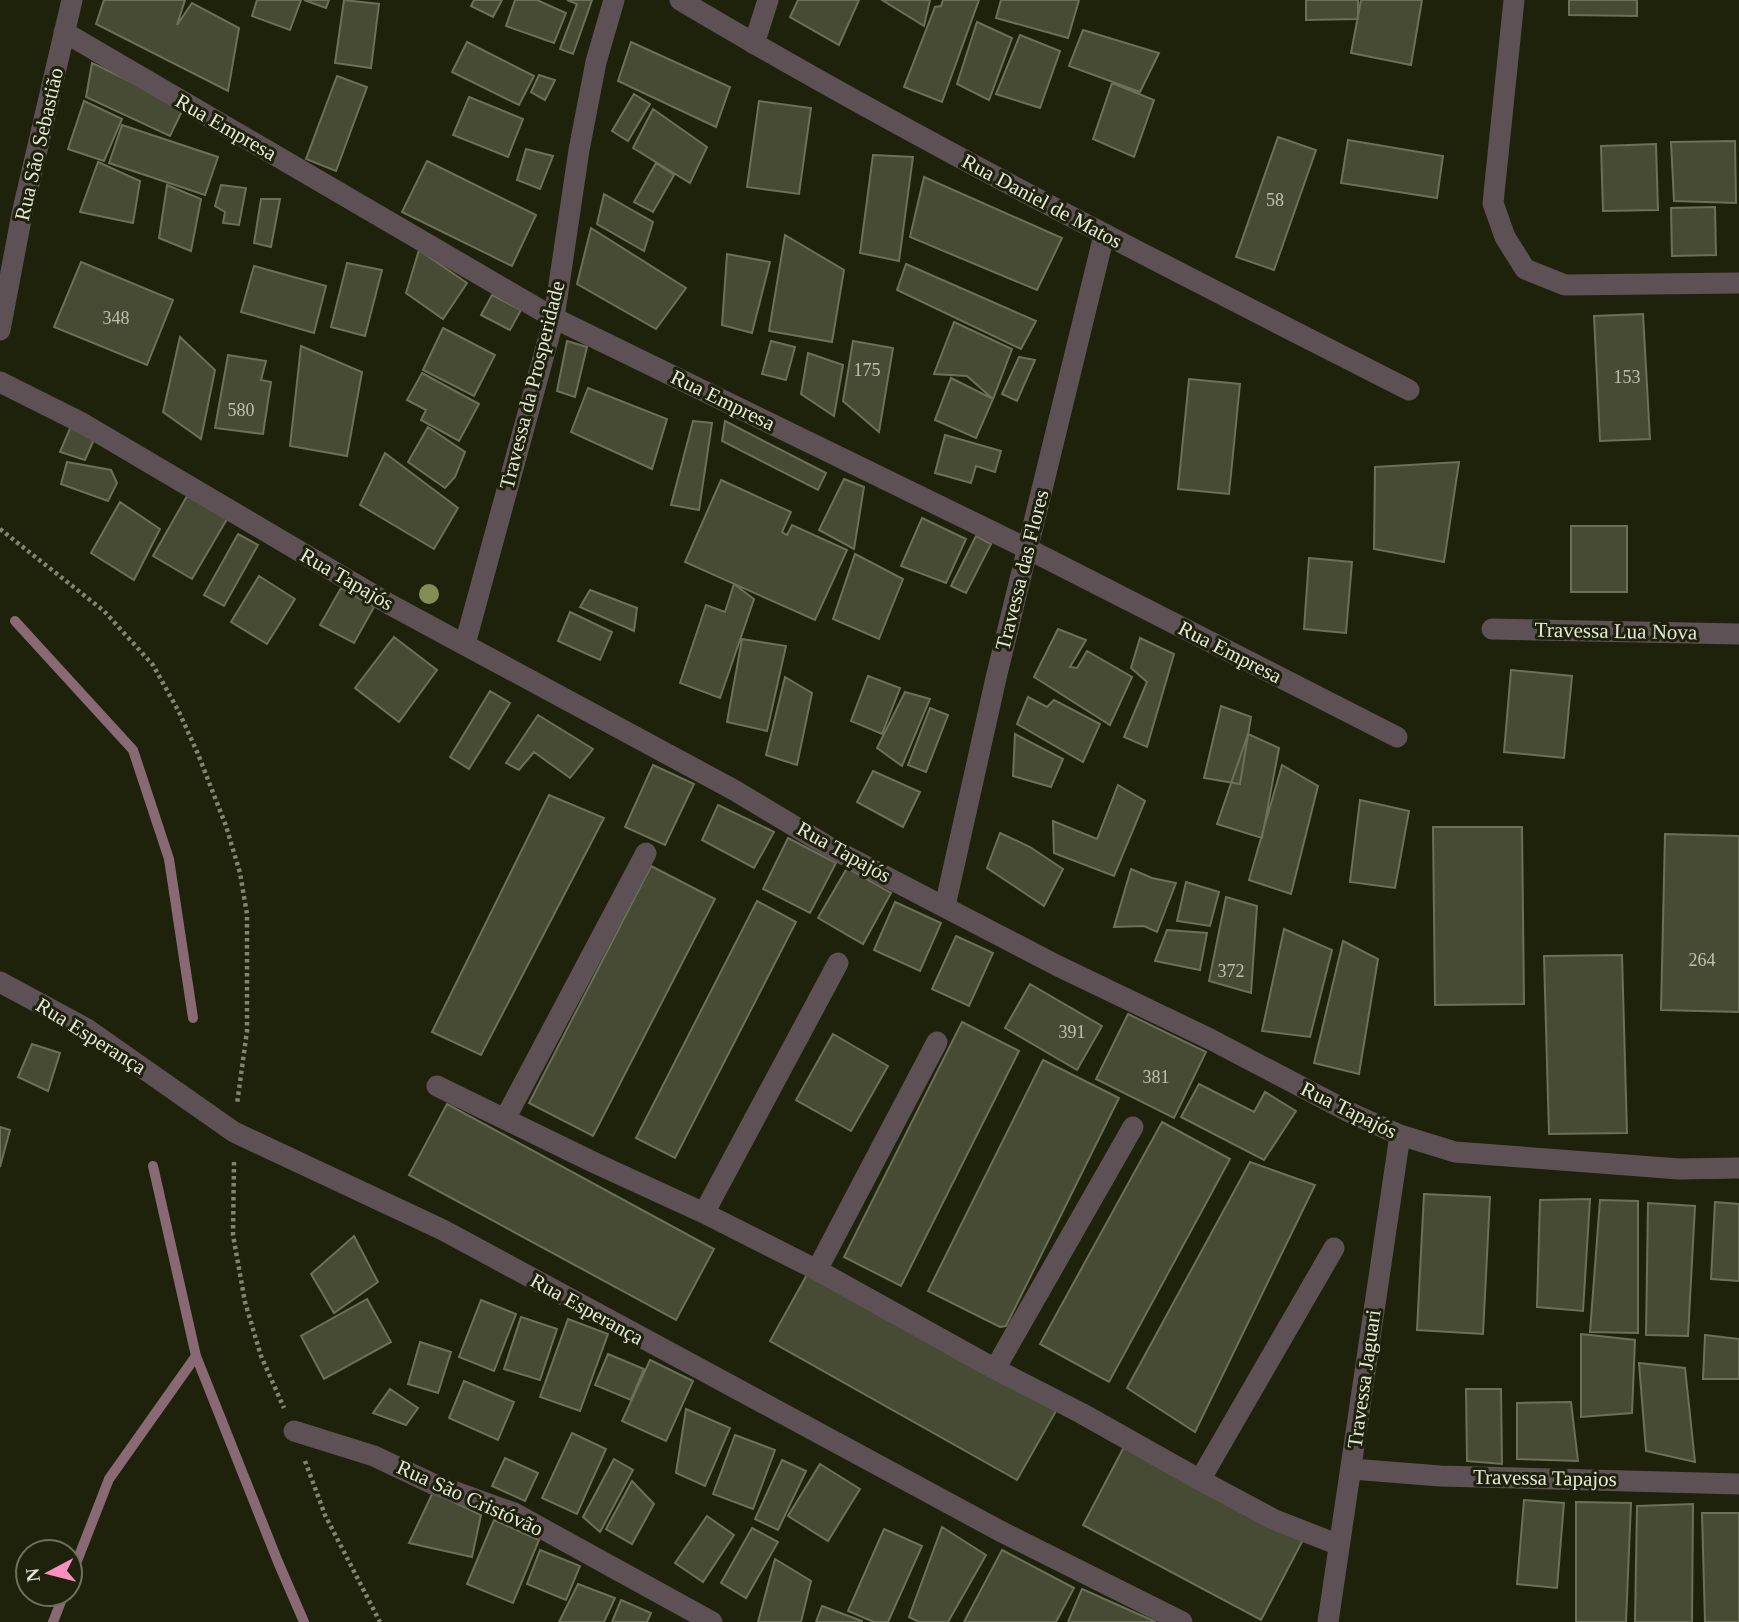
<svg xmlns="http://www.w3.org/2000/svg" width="1739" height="1622" viewBox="0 0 1739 1622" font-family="'Times New Roman',serif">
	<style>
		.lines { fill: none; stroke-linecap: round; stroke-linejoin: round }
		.stream { stroke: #896974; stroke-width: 10 }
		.building { fill: #474b33; stroke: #6b7057; stroke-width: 2 }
		.path { stroke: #818471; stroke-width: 4.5; stroke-dasharray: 3.5 3.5; stroke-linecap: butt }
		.street { stroke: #5d5156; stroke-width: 21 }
		.tree { fill: #838d56 }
		.labels { text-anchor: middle; stroke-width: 6; stroke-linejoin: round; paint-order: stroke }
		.number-label { font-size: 18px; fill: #bec1b0 }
		.street-label { font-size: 21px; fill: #e5e8d9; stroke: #1e220b }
	</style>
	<rect width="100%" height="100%" fill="#1e220b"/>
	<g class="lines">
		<path class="stream" d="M15,621L133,750L169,859L193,1018
			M153,1166L196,1356L278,1562L304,1622
			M70,1579L109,1479L196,1356
			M53,1622L64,1594"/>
	</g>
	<path class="building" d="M104,0H185L177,25L192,3L239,28L228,91L96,24Z
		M257,0H301L290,30L252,16Z
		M304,0H329L326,8Z
		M344,0L379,4L371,68L335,63Z
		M474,0H502L493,17L471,6Z
		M515,0H537L566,13L554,43L506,26Z
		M567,0H592L573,54L560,49L577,4Z
		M798,0H859L839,45L790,17Z
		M882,0H930L924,26Z
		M943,0H979L942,102L904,87L935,7L941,6Z
		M1001,0H1079L1068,38L996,18Z
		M1306,0H1358V19L1306,20Z
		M1361,0H1422L1411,65L1351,53Z
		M1569,0H1637V16L1569,15Z
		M977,22L1012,38L989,100L957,84Z
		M1083,30L1159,53L1140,92L1069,66Z
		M1020,35L1060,51L1040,108L996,94Z
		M467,42L534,76L519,105L452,72Z
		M631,42L730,87L716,127L618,81Z
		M92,63L184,107L170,136L86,97Z
		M539,75L555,80L545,100L531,92Z
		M337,76L367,87L336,171L306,159Z
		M1112,83L1154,100L1134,157L1093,139Z
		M634,94L650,104L628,141L612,131Z
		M469,97L523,119L508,157L453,135Z
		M84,101L122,119L104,161L68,149Z
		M759,101L811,108L799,194L747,187Z
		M653,109L707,147L690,183L633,148Z
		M122,125L218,157L205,195L109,163Z
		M1278,137L1316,150L1274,270L1236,257Z
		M1348,140L1443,156L1437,198L1341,183Z
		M1735,141L1736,203L1674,201L1671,142Z
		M1656,144L1658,210L1603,211L1601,146Z
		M526,149L553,156L540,189L517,180Z
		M873,155L913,157L899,261L860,253Z
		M427,161L536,215L512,266L402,212Z
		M98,162L140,181L133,223L80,212Z
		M656,163L674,175L653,212L634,202Z
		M924,177L1062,238L1037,290L910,237Z
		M167,185L201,199L191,251L159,238Z
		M221,185L246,188L239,225L223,223L225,212L215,206Z
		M604,194L653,222L644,251L597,224Z
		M261,199H280L271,247L254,243Z
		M1715,207L1716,255L1672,256L1671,208Z
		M591,228L686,288L656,329L577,284Z
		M785,235L844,270L832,342L769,331Z
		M419,250L467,283L443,319L406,293Z
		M727,254L770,262L752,333L722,325Z
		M81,262L173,300L147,365L54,327Z
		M347,263L382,270L365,336L331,327Z
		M906,264L1036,321L1021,349L897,290Z
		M254,266L326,286L314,333L241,312Z
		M492,295L521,310L510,330L481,315Z
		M1643,314L1650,439L1600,441L1594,316Z
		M954,322L1012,349L993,399L967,376L934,374Z
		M443,328L495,355L474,396L423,370Z
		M180,337L215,370L201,439L163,412Z
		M567,341L587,347L575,397L557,391Z
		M771,341L795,347L786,380L762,374Z
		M853,341L893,348L879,432L843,401Z
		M301,346L362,372L347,456L290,446Z
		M808,353L843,365L834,416L801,394Z
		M228,355L266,361L261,380L271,382L263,434L215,428Z
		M1019,357L1035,360L1017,401L1002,394Z
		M422,373L479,404L459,441L421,420L426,410L407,400Z
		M951,378L993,399L976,438L935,420Z
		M1189,379L1240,384L1229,494L1178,489Z
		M588,388L667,419L652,469L571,432Z
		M693,421L712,423L699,510L671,505Z
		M725,421L826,473L818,490L722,441Z
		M71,426L95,437L85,460L60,452Z
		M428,427L465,452L455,477L445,488L408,462Z
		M945,435L1001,451L995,472L976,466L971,483L935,473Z
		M385,453L458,508L434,549L360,505Z
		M67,462L111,470L117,483L108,501L61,484Z
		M1459,462L1444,562L1374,549L1375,467Z
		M844,479L864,487L854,549L819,530Z
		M721,480L791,512L782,532L787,535L792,525L847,550L815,620L685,562Z
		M187,496L227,519L192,579L153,556Z
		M120,502L160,529L134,580L91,553Z
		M922,518L966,539L946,583L901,566Z
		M1571,526H1627V592H1571Z
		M238,534L258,545L224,606L204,595Z
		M976,536L991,544L966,593L951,586Z
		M855,554L903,579L879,639L833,619Z
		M1309,558L1352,562L1346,633L1304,629Z
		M259,576L295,599L267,644L231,622Z
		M734,584L754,599L720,698L680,683L706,605L725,612Z
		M341,588L374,607L354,643L320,625Z
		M590,590L637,608L634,631L580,607Z
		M570,612L612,632L600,660L558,641Z
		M1058,629L1086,640L1070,667L1077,668L1087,651L1132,677L1110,725L1034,677Z
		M394,637L437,670L399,722L355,688Z
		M1140,638L1174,654L1147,747L1124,737L1147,682L1131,668Z
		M742,639L786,646L767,731L727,722Z
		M1511,670L1572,676L1564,758L1504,752Z
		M868,676L900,688L882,734L851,721Z
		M785,677L812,693L797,765L766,755Z
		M490,691L510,703L469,769L450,757Z
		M905,692L930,699L902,766L877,748Z
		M1028,697L1047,707L1054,700L1100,724L1083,762L1017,724Z
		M1221,706L1251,717L1240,784L1204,778Z
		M930,708L948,715L926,772L908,765Z
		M538,715L593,749L570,778L534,752L519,770L506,763Z
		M1015,734L1063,759L1051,787L1013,776Z
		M1248,734L1279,748L1262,838L1217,824Z
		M653,765L694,784L665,845L625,827Z
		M1282,765L1318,786L1291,894L1249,880Z
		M873,771L920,792L903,827L857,802Z
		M1118,785L1145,801L1114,876L1054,853L1053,821L1097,839Z
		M549,795L604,818L481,1055L432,1032Z
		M1360,800L1409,811L1395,888L1350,882Z
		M718,805L774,832L754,868L702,840Z
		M1433,827H1522L1524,1004L1435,1005Z
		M1000,833L1030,847L1063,869L1044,906L987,868Z
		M1665,834L1739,836V1012L1661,1010Z
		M788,838L836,863L810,913L763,889Z
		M651,866L715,899L593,1136L529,1103Z
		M847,868L891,893L863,944L818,918Z
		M1131,869L1152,878L1176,883L1157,932L1144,926L1114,927Z
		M1186,882L1219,892L1210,926L1177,921Z
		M1226,897L1257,906L1251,993L1209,981Z
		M757,901L796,922L675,1158L636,1138Z
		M895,902L941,923L920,971L874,950Z
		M1284,929L1332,950L1310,1037L1262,1031Z
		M1167,930L1207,933L1200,970L1155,961Z
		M956,936L993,953L969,1006L932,989Z
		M1343,941L1378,959L1359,1074L1314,1063Z
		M1622,955L1627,1133L1549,1134L1544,956Z
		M1030,984L1102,1026L1077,1070L1005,1028Z
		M1128,1014L1206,1052L1174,1118L1096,1079Z
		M962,1022L1019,1051L901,1286L844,1257Z
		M833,1034L888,1066L851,1131L796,1100Z
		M32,1044L60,1053L48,1091L18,1077Z
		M1043,1060L1119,1098L1006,1326L1000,1327L928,1291Z
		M1199,1084L1254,1112L1265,1092L1296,1111L1264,1160L1181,1117Z
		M447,1104L714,1249L676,1320L409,1175Z
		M1162,1122L1230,1159L1109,1382L1040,1344Z
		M0,1127L10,1130L0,1167Z
		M1250,1162L1315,1185L1195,1432L1127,1388Z
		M1424,1194L1490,1197L1483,1334L1417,1330Z
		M1590,1199L1583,1311L1537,1307L1540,1200Z
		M1600,1200L1638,1201V1333L1590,1332Z
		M1715,1202L1739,1204V1281L1711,1279Z
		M1648,1203L1695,1206L1688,1336L1646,1335Z
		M354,1236L378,1282L334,1313L311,1274Z
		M809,1271L1056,1411L1017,1480L770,1341Z
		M367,1299L391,1342L324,1379L301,1336Z
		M481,1300L516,1314L494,1371L459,1357Z
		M521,1317L557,1329L540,1380L504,1369Z
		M568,1319L608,1334L580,1411L540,1397Z
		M1581,1334L1635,1340L1632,1413L1581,1417Z
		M1705,1335L1739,1339V1379H1703Z
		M420,1342L451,1352L438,1393L408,1384Z
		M608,1354L644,1369L631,1400L595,1385Z
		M650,1360L693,1381L666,1441L622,1421Z
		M1639,1363L1685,1368L1695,1462L1646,1451Z
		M464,1381L514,1402L498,1440L449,1418Z
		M390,1389L418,1408L406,1425L373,1413Z
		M1466,1389H1501L1502,1464L1467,1461Z
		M1571,1402L1578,1461L1517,1459V1403Z
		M686,1409L730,1428L705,1486L676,1473Z
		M572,1433L606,1449L577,1514L542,1498Z
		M735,1435L775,1450L753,1509L713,1494Z
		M1126,1443L1304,1538L1261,1620L1083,1525Z
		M505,1458L538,1473L525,1501L492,1486Z
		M614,1459L633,1470L600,1532L583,1517Z
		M782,1460L806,1471L778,1530L755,1519Z
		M820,1464L860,1489L828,1541L788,1516Z
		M632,1481L654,1504L632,1544L606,1529Z
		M433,1492L481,1515L472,1557L409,1543Z
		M1524,1500L1564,1503L1557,1588L1517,1584Z
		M1576,1502L1631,1503L1626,1622H1576Z
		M1693,1504L1692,1622H1635L1637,1506Z
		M1702,1513H1739V1622H1705Z
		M707,1516L734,1535L703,1582L675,1563Z
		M494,1520L539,1540L513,1603L467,1584Z
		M942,1527L986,1555L948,1622H919L909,1617Z
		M752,1528L778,1542L746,1598L721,1583Z
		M884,1529L922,1546L888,1622H874L848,1611Z
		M540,1550L580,1566L566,1600L527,1584Z
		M1002,1550L1074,1588L1056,1622H964Z
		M775,1559L811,1581L801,1622H758Z
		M578,1584L615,1598L604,1622H559Z
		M1082,1589L1156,1622H1068Z
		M621,1600L651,1613L647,1622H612Z
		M822,1606L862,1621V1622H816Z"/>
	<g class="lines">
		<path class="path" d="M0,529L104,611L153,665L179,712L198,754L226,826L240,873L247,914V1031L237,1104
			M234,1162L233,1235L245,1302L261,1356L284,1408
			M305,1461L325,1515L380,1622"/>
		<path class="street" d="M680,0C917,141 1164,265 1409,390
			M1514,0L1493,203L1505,237L1525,269L1565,285L1739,283
			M64,32L554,318L1028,549L1397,737
			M754,44L768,0
			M0,330L22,214L72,0
			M0,382L82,423L389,604L734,790L829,847L1056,965L1210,1039L1353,1114L1400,1135L1455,1152L1679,1169L1739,1168
			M1492,629L1739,634
			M465,644L554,318L579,150L596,62L614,0
			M945,906L996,678L1104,235
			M0,982L87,1029L234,1132L443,1230L1000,1531L1182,1622
			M437,1086L595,1163L704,1213L817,1270L995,1369L1081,1413L1200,1480L1275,1520L1339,1545
			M506,1117L646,853
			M704,1213L838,963
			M817,1270L937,1042
			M995,1369L1133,1127
			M294,1431L374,1456L433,1484L514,1513L712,1622
			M1352,1469L1440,1476L1739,1484
			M1200,1480L1334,1248
			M1328,1622L1400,1135"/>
	</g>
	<circle class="tree" cx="429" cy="594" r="10"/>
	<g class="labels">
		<g class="number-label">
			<text x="1275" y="206">58</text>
			<text x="116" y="324">348</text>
			<text x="867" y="376">175</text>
			<text x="1627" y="383">153</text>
			<text x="241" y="416">580</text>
			<text x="1702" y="966">264</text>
			<text x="1231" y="977">372</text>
			<text x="1072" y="1038">391</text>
			<text x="1156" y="1083">381</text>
		</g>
		<g class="street-label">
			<text transform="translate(226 127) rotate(30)" y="7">Rua Empresa</text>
			<text transform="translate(39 144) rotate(-77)" y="7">Rua São Sebastião</text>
			<text transform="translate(1042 201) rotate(28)" y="7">Rua Daniel de Matos</text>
			<text transform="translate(532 385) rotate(-76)" y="7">Travessa da Prosperidade</text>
			<text transform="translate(723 400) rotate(26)" y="7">Rua Empresa</text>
			<text transform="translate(1022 570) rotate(-76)" y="7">Travessa das Flores</text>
			<text transform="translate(347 579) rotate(30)" y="7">Rua Tapajós</text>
			<text transform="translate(1616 631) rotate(1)" y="7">Travessa Lua Nova</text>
			<text transform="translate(1230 652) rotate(27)" y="7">Rua Empresa</text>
			<text transform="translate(844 852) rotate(29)" y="7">Rua Tapajós</text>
			<text transform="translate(91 1036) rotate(32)" y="7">Rua Esperança</text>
			<text transform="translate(1349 1110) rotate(26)" y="7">Rua Tapajós</text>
			<text transform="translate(587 1309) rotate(29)" y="7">Rua Esperança</text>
			<text transform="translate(1364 1379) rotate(-82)" y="7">Travessa Jaguari</text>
			<text transform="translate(1545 1478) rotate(1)" y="7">Travessa Tapajos</text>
			<text transform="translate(470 1498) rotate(24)" y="7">Rua São Cristóvão</text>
		</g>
	</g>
	<g transform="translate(49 1573) rotate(263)"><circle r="33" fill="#1e220b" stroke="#6e715d" stroke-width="2"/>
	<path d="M0-5L12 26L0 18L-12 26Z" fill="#fc8fc2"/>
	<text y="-10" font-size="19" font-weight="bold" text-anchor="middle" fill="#e5e8d9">N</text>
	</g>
</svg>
